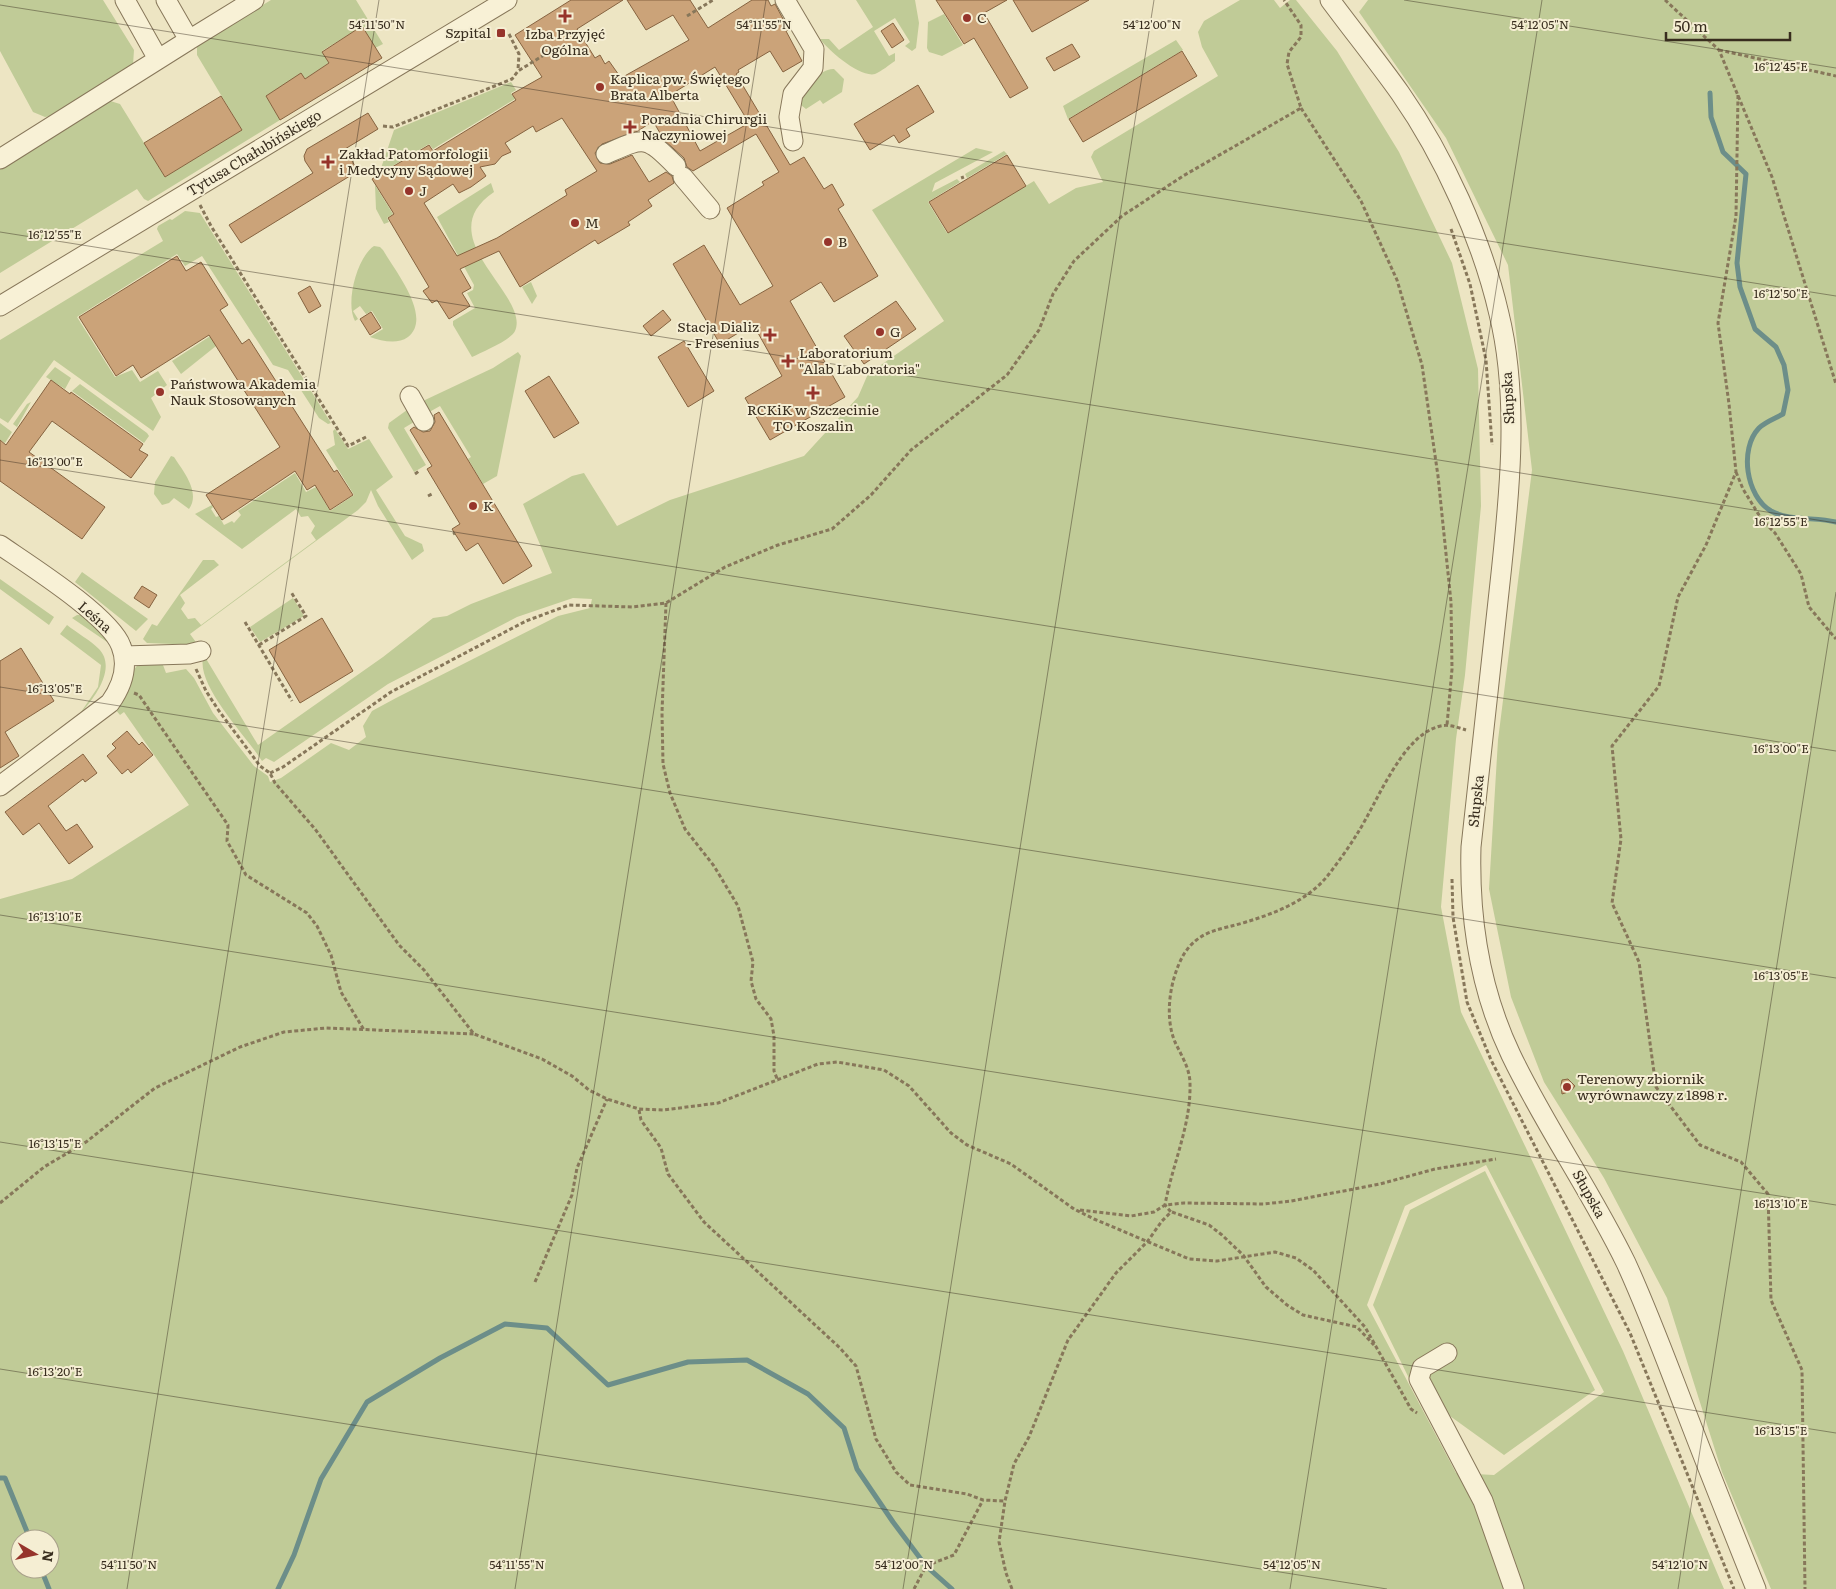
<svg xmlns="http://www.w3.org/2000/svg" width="1836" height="1589" viewBox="0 0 1836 1589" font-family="Literata,serif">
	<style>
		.green { fill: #c0cb97; fill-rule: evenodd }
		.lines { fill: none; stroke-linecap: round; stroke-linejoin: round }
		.stream { stroke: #6c8e89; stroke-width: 5 }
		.building { fill: #cba379; stroke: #866340; fill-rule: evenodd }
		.minor-casing { stroke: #87775a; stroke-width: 21 }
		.path { stroke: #87775a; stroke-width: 3; stroke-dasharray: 4 2.5; stroke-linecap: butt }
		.minor { stroke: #f8f1d6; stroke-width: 19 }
		.ticks { fill: none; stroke: #382d1e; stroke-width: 1; stroke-opacity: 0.45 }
		.poi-dot { fill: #96342b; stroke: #f5eed3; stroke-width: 2 }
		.labels { text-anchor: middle; stroke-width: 4; stroke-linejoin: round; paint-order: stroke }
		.poi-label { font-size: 14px; fill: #382d1e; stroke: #f5eed3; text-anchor: start }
		.street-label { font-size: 14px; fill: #382d1e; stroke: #f5eed3 }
		.ticks-label { font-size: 12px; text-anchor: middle; fill: #382d1e; stroke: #f5eed3; stroke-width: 4; stroke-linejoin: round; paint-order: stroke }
	</style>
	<rect width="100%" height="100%" fill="#ede5c3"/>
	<path class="green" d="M0,0H103L134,50L133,65L51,116L45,117L33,112L0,51Z
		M271,0H356L383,44L375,48L361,27L322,51L329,63L305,79L301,74L266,96L280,120L148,201L144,199L137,189L0,273V164L107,100L120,104L165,177L242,130L197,55V45Z
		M856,0H915L919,23L916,48L912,51L905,46L910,42L895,18L874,31L889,56L895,53V61C889,65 882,71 875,74C860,78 828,50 820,39H829L839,50L873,27Z
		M1240,0H1274L1280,8L1290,0H1296L1337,51L1399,152L1452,263L1478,369L1481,506L1465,675L1456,739L1441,907L1461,1012L1623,1351L1724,1589H0V899L72,879L189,805L124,712L120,715L115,709C132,695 128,676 136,667C142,661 157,662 163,665L166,673L186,669L194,678L213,713L254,766L268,776L270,782L281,778L331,743L349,750L366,737L363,726L372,711L396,698L558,616L590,608L592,599L573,598L517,617L388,684L274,762L266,758L262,761C247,737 197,687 203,658L205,657L258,745L383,657L433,618L447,616L471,604L552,573L523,504L572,476L584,473L617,526L670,500L804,456L858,397L868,374L944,321L872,210L976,148L993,152L935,183L932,192L957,179L960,182L928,202L947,233L1034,181L1049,204L1076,188L1103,182L1091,157L1094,151L1218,76L1202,47L1198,32L1204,21ZM1486,1165L1604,1392L1494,1475L1456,1473L1367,1305L1405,1206ZM20,1539H50V1569H20Z
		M1368,0H1836V1589H1771L1722,1472L1667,1298L1604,1178L1544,1082L1511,997L1489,889L1498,740L1532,470L1508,265L1446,138L1359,12Z
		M944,14L963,45L942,56L929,52L927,48L928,22Z
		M1176,40L1183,50L1068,119L1063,106Z
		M834,69L844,79L842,92L823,104L820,100L806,109L797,102C803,90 820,68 834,69Z
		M511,82L516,90L511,93L515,99L433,149L429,144L379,174L394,130Z
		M1004,151L1007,154L967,178L965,174Z
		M491,183L494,192C427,237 531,295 515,331C511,340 482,352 472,357L453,325V321L475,308L467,293L473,290L474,285L437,217Z
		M375,185L393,214L387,218L389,222L384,224L376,209Z
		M185,211L200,213L331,423L328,424L319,418L288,370L273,365L202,256L185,266L177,254L77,317L115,377L132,370L140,382L158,371L167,385L151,398L161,417L153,431L54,360L8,423L0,418V340L163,241L157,229L158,226L170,219L172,220Z
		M374,246L380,247L383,250C395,271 433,317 408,337C397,345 382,341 370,337L383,329L372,311L366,314L360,306L353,311L358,319L355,321C345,303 357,257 374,246Z
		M531,282L537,296L532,304L522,287Z
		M221,329L226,338L181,374L172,361Z
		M518,352L521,356L497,476L483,484L468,459L471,457L440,406L424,415L421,407L425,400L493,368Z
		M55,367L71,378L65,389L46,377Z
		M80,384L147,433L149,436L144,443L72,391Z
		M31,402L17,427L13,424L27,404Z
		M407,410L419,419L404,428L426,465L414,472L388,428L389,423Z
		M0,423L12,432L5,443L0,440Z
		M335,429L348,449L369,439L393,477L376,490L405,536L422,544L424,551L412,560L378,506L371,490L366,502L358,510L190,634L198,645L147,643L143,639L152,624L157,626L203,560H214L219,565L180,595L185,603L181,609L188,619L195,618L201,625L316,540L311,533L315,526L308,516L301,517L296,509L242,549L195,514L212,505L213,507L211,509L216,517L219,516L224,525L232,521L234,523L241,515L238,511L295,473L306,492L316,487L330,511L354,495L326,450L335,445L333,431Z
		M171,456L174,457C183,471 201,492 189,509L174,498L169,503L162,505L154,494L155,482Z
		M82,572L148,619L136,631L75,582Z
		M0,579L54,617L49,625L0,589Z
		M293,598L304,616L260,642L250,627Z
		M77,615H84L109,635L110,644L72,618Z
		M67,625C77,633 90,640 99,649C118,669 92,701 79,715L98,687L101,665L60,634Z
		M1485,1171L1595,1390L1504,1455L1443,1411L1428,1417L1373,1305L1410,1210Z"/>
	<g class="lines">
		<path class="stream" d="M1710,93L1711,117L1723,152L1746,174L1737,263L1740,287L1755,329L1776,347L1784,365L1788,390L1783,414C1776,418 1765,422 1759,428C1739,449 1746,496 1771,511C1789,521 1816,517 1836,522
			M0,1478H5L30,1539
			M41,1569L49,1589
			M278,1589L294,1555L321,1479L367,1402L440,1358L505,1324L547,1328L608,1385L688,1362L747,1360L808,1394L844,1428L857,1469L893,1522L926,1566L952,1589"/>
	</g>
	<path class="building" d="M571,0H623L577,29L595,58L600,55L605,64L609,61L621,78L689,40L673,15L646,30L627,0H690L708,28L752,0H768L771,6L775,4L789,30L786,31L802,61L783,72L770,51L738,70L739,72L736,74L790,165L804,157L824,189L832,184L844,205L838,209L878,276L834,302L821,282L790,301L845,397L770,440L745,398L782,376L753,324L720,344L673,264L704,245L740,305L773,286L727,208L764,185L762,182L779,172L756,134L693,171L687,167L684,158L664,140L653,121L638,131L602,144L595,153L600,163L610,164L632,155L649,182L666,172L672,176L674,183L648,200L652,206L628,222L630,225L598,244L595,240L520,287L499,251L460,269L471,288L462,293L470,306L449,319L437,300L432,303L423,291L429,287L388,218L394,214L372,179L429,145L433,151L516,100L512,94L542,77L515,35ZM715,67L749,123L700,151L670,95ZM562,118L597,171L565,190L567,195L497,238L457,256L424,203L453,184L459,193L471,187L486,176L480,167L495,164L502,156L511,152L505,143L533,126L536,132Z
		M936,0H1007L984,13L1028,88L1010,98L974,38L964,44Z
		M1013,0H1089L1032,32Z
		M893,23L904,40L892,48L881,31Z
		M362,26L382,58L280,120L266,96L301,73L305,79L329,63L322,52Z
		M1072,44L1080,57L1054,71L1046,58Z
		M1182,51L1197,76L1083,142L1069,119Z
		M918,85L934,112L906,129L910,136L899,143L894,135L870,150L854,124Z
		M221,96L242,130L165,177L144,143Z
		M368,113L378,129L345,149L358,171L241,243L229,225L313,173L305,161L304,156L307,149Z
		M1007,155L1026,186L948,233L929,202Z
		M177,256L186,271L201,262L228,305L220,310L242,344L249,339L334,472L337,470L353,495L330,510L315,485L307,490L295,471L222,520L206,495L280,447L209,335L141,378L133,365L116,376L79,317Z
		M310,286L321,306L309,313L298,293Z
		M896,301L916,329L864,364L844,336Z
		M663,310L671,320L651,336L643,326Z
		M371,312L381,328L370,335L360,319Z
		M684,341L714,391L688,407L658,357Z
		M549,376L579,423L554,438L525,391Z
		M51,380L70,394L71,392L143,444L139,450L148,455L131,478L52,421L29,452L105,507L82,539L0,481V440L6,445Z
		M439,412L532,566L503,584L478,543L466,551L452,529L460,524L427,469L432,466L410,430L414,427L423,432L430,431L435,422L434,415Z
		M142,586L157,595L149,608L134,598Z
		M322,618L353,671L300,703L269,650Z
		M21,648L54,701L5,732L19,756L0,768V661Z
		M127,731L139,745L142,742L153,755L131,773L128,769L122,774L107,756L116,748L112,744Z
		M83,754L97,773L85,782L83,779L48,806L66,831L77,824L93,847L69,864L39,823L23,835L5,812Z
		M1568,1079L1575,1086L1571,1091L1562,1094L1561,1085L1562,1080Z"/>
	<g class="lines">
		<defs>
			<path id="minor" d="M125,0L158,59
				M785,0L814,49L813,68L793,94L789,117L793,141
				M1330,0C1353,31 1378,62 1400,93C1444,156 1482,240 1499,314C1521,403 1508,511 1498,601C1489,683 1480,765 1471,847C1469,918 1480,990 1511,1055C1545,1126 1591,1191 1626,1263C1648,1311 1666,1360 1685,1409C1708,1469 1732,1529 1756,1589
				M189,40L254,0
				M606,154C645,137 645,135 676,166
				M0,159L189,40L166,0
				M683,177L710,209
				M0,306L507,0
				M410,396L424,421
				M0,545C29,565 110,616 121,646C129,666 122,686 110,703L0,786
				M124,656L189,654L201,651
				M1447,1353L1422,1368L1419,1379L1483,1501L1514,1589"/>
		</defs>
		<use href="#minor" class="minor-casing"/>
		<path class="path" d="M1665,0L1719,50L1772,177L1836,384
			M687,16L713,0
			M509,34L519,54L518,70
			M1719,50L1836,76
			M1738,95L1736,216L1718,323L1729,404L1736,472L1706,545L1678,597L1659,686L1612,746L1621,839L1612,903L1639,962L1656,1087L1700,1145L1741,1162L1768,1194L1771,1300L1802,1370L1805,1589
			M1301,108L1361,201L1397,280L1422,365L1438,476L1451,602L1452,669L1447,725
			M383,126L393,127L512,79L518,71L557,47
			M962,176L963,179
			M200,205L211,226L348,446L368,436
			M1451,229L1470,284L1486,360L1492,445
			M1736,472L1743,489L1762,520L1775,533L1801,574L1809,607L1836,639
			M415,474L419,471
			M428,496L432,494
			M453,534L455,533
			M666,603L662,713L663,764L670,793L685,829L714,866L738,906L753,962L751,981L756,999L771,1019L774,1036V1071L778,1081
			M245,622L292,701
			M259,645L306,616L291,592
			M196,669L206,691L219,711L252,755L260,766L270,773L275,783L315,829L399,945L424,970L474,1034L542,1059L572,1076L589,1090L607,1099L639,1109L664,1110L718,1103L818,1064L837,1062L884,1070L909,1086L951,1133L967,1145L1011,1164L1074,1209L1094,1219L1189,1259L1217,1261L1275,1252L1296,1258L1313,1270L1365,1327L1411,1409L1417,1413
			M134,693L139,695L228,825L227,841L246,875L307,913L317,926L331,955L341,992L364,1030
			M270,773L283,767L391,692L526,621L569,605L632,607L666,603L725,567L778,545L832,529L871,495L911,450L1007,375L1039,330L1053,294L1074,261L1122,216L1183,176L1301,108L1287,64L1289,52L1301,37V25L1284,0
			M1452,879L1453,917L1467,1002L1491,1060L1630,1333L1734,1589
			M639,1110L641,1120L661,1148L668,1174L704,1222L840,1348L856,1366L876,1439L896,1472L910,1485L967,1494L983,1500L1005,1501
			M0,1203L44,1167L86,1142L155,1088L240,1047L284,1032L326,1028L474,1034
			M1080,1210L1131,1216L1154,1212L1165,1205L1184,1203L1264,1204L1291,1201L1380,1184L1435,1169L1496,1159
			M1172,1212L1209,1225L1222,1235L1243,1255L1266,1287L1287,1305L1303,1315L1357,1327L1374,1345
			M535,1282L572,1195L577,1168L607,1099
			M914,1589L926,1566L954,1555L983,1500
			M1012,1589L1006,1573L999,1542L1005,1501L1014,1464L1029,1437L1068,1340L1116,1273L1147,1242L1162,1221L1171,1212L1165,1205C1172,1165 1191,1126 1190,1084C1190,1068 1181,1055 1175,1042C1164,1016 1170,978 1184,954C1200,929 1221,930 1246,922C1276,913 1309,900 1329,874C1339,861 1349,847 1357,834C1377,803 1401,738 1437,727C1447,723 1456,727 1466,730"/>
		<use href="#minor" class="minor"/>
	</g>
	<path class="ticks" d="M1404,0L1836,68M0,5L1836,296M0,232L1836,523M0,460L1836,751M0,687L1836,978M0,915L1836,1205M0,1142L1836,1433M0,1369L1387,1589M127,1589L379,0M515,1589L766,0M903,1589L1154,0M1290,1589L1542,0M1678,1589L1836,592"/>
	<g class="poi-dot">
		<path d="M562.5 8.5h5v5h5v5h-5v5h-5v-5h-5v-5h5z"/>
		<circle cx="967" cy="18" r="5"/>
		<rect x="496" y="28" width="10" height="10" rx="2.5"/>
		<circle cx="600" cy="87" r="5"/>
		<path d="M627.5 119.5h5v5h5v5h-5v5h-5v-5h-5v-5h5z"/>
		<path d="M325.5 154.5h5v5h5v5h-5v5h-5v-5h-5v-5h5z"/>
		<circle cx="409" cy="191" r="5"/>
		<circle cx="575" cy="223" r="5"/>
		<circle cx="828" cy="242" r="5"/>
		<circle cx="880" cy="332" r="5"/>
		<path d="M767.5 327.5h5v5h5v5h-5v5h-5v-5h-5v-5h5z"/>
		<path d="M785.5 353.5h5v5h5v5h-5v5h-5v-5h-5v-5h5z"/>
		<circle cx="160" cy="392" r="5"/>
		<path d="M810.5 385.5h5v5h5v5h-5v5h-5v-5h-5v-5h5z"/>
		<circle cx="473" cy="506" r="5"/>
		<circle cx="1567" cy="1087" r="5"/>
	</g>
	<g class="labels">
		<g class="poi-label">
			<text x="977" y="23">C</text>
			<text x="491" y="38" text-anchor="end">Szpital</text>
			<text x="565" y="39" text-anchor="middle">Izba Przyjęć<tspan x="565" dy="16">Ogólna</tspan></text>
			<text x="610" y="84">Kaplica pw. Świętego<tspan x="610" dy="16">Brata Alberta</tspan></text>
			<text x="641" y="124">Poradnia Chirurgii<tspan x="641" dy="16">Naczyniowej</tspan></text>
			<text x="339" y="159">Zakład Patomorfologii<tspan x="339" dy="16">i Medycyny Sądowej</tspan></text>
			<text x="419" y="196">J</text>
			<text x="585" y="228">M</text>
			<text x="838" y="247">B</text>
			<text x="759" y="332" text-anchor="end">Stacja Dializ<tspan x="759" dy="16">- Fresenius</tspan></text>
			<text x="890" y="337">G</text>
			<text x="799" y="358">Laboratorium<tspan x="799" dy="16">"Alab Laboratoria"</tspan></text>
			<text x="170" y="389">Państwowa Akademia<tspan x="170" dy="16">Nauk Stosowanych</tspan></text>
			<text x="813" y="415" text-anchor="middle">RCKiK w Szczecinie<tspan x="813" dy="16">TO Koszalin</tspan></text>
			<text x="483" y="511">K</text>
			<text x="1577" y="1084">Terenowy zbiornik<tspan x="1577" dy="16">wyrównawczy z 1898 r.</tspan></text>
		</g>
		<g class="street-label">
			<text transform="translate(254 153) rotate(-31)" y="5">Tytusa Chałubińskiego</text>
			<text transform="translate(1508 398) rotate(-93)" y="5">Słupska</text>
			<text transform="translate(95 617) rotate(41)" y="5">Leśna</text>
			<text transform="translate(1476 801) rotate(-84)" y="5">Słupska</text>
			<text transform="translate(1589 1194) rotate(61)" y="5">Słupska</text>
		</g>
	</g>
	<g class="ticks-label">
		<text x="377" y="29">54°11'50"N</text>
		<text x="764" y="29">54°11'55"N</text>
		<text x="1152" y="29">54°12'00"N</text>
		<text x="1540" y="29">54°12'05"N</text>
		<text x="1781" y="71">16°12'45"E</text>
		<text x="55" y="239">16°12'55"E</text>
		<text x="1781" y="298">16°12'50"E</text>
		<text x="55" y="466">16°13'00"E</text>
		<text x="1781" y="526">16°12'55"E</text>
		<text x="55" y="693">16°13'05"E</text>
		<text x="1781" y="753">16°13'00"E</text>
		<text x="55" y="921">16°13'10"E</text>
		<text x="1781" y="980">16°13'05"E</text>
		<text x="55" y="1148">16°13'15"E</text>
		<text x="1781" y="1208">16°13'10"E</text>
		<text x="55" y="1376">16°13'20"E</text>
		<text x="1781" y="1435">16°13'15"E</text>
		<text x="129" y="1569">54°11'50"N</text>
		<text x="517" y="1569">54°11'55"N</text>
		<text x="904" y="1569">54°12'00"N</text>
		<text x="1292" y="1569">54°12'05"N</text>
		<text x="1680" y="1569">54°12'10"N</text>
	</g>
	<g transform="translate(35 1554) rotate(99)"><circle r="24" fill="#f5eed3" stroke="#a9a18b"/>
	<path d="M0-4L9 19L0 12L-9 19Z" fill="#96342b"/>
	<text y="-8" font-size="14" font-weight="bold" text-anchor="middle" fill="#382d1e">N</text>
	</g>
	<path d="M1666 32v8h124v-8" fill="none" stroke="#382d1e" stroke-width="2.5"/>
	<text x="1674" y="32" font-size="15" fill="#382d1e" stroke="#f5eed3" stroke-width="4" paint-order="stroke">50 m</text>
</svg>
